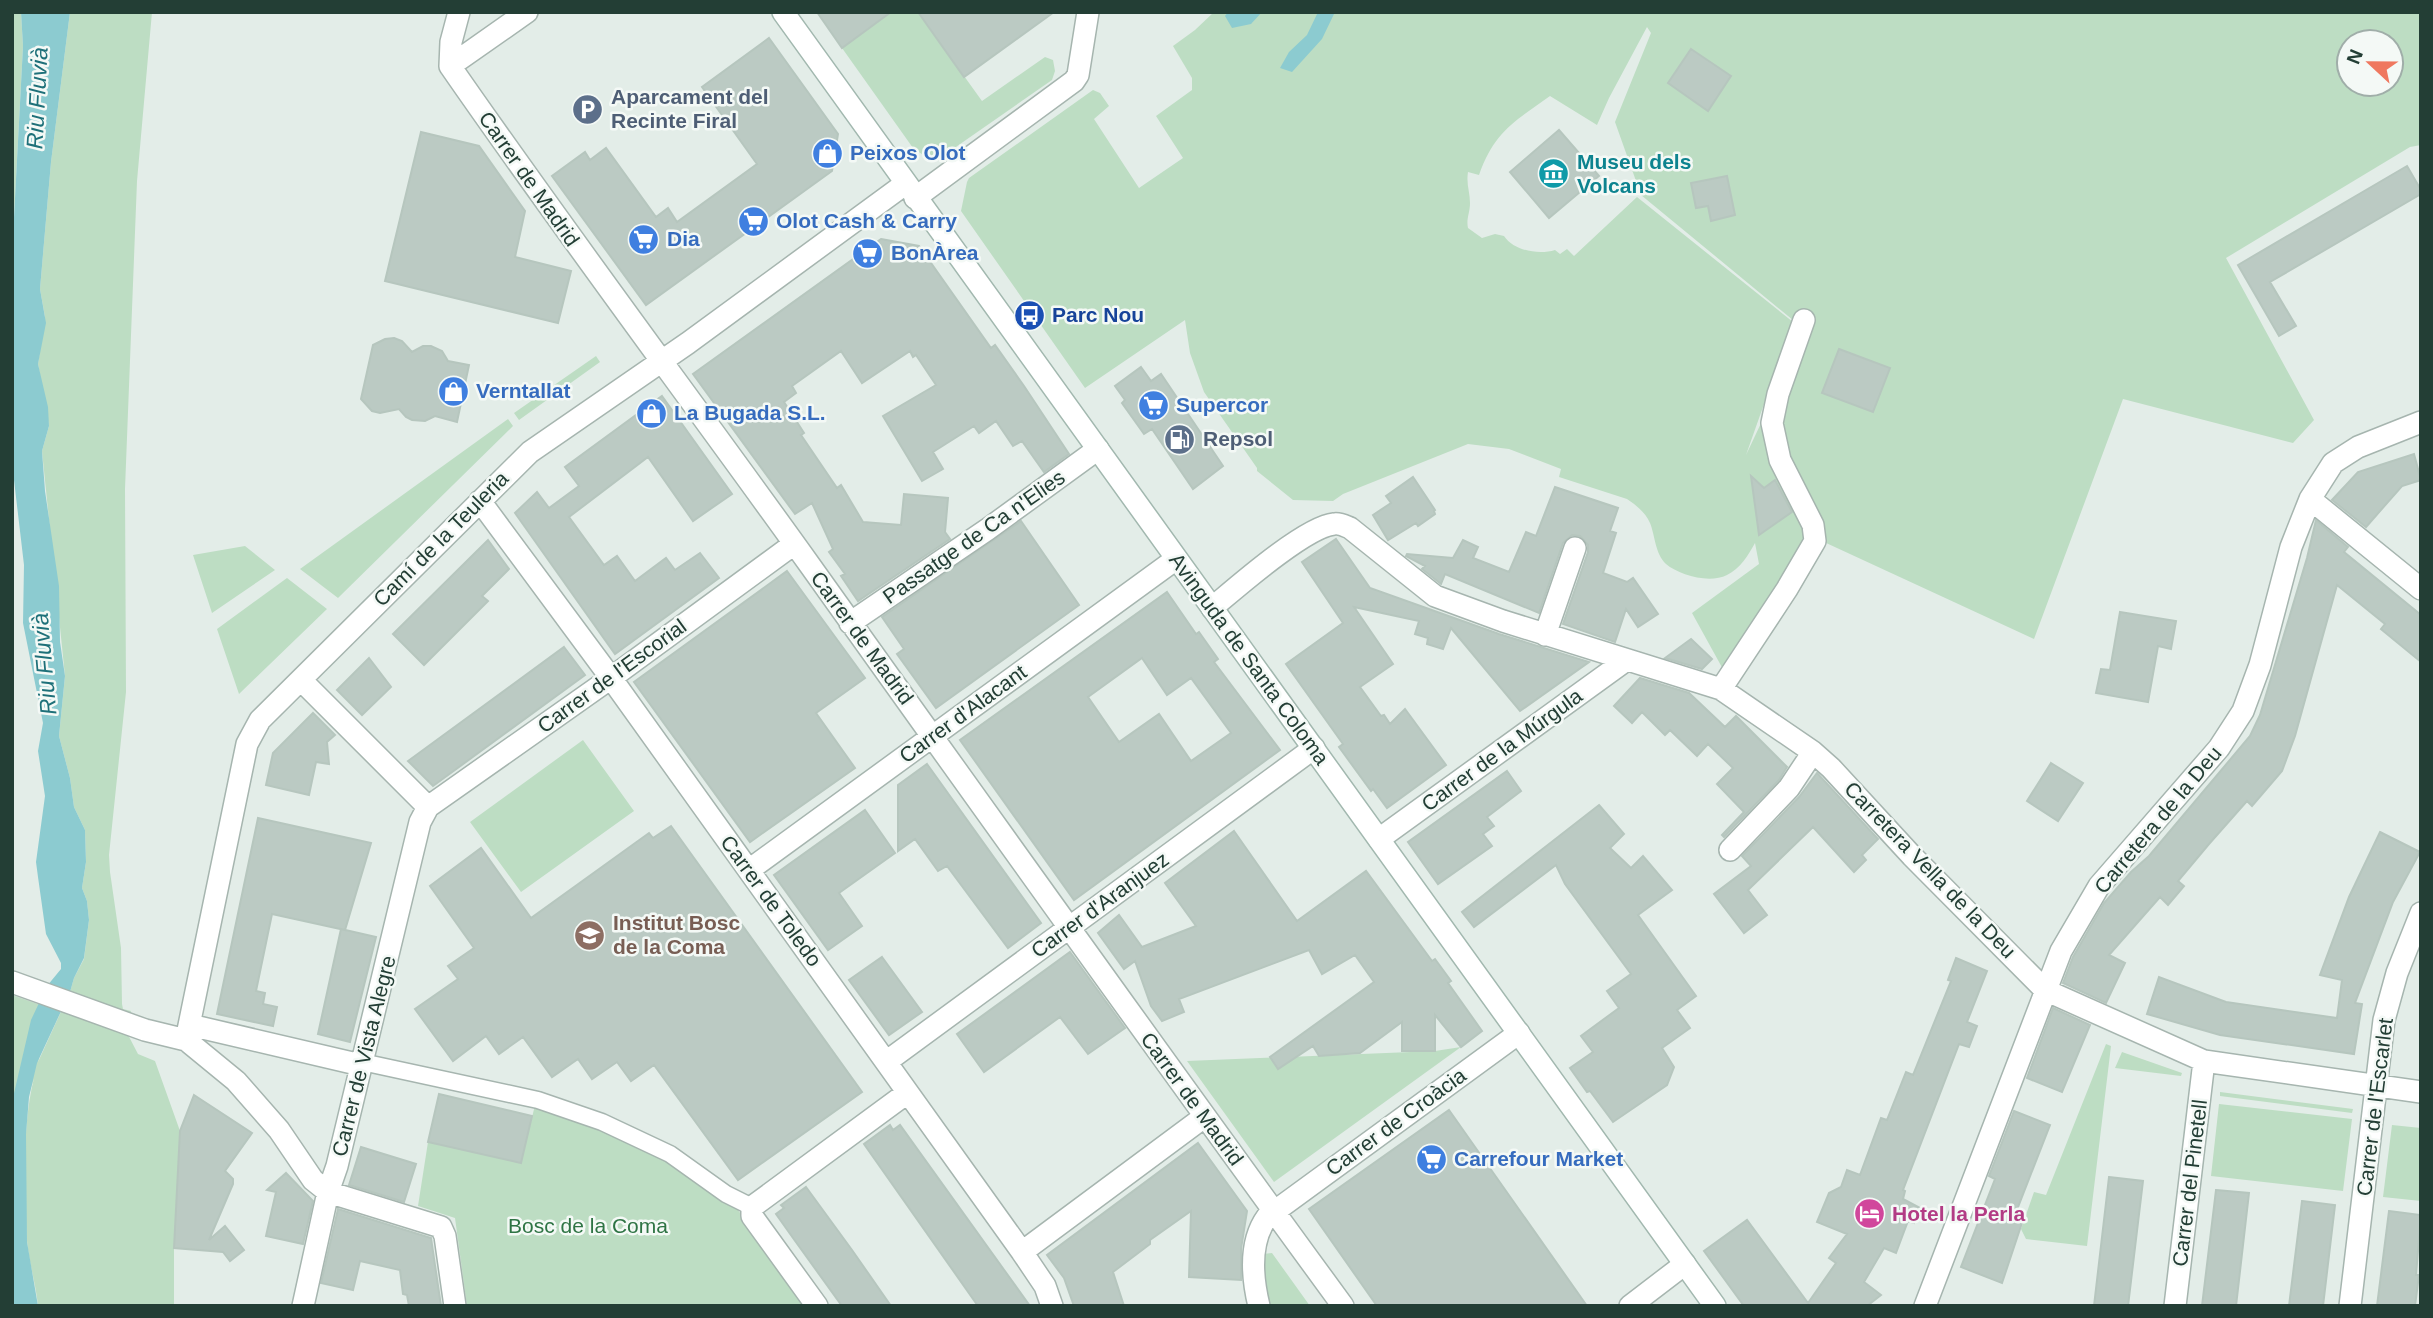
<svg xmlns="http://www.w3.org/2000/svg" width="2433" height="1318" viewBox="0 0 2433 1318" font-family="Helvetica,sans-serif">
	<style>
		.green { fill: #bdddc3; fill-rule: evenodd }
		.water { fill: #8ccbd0 }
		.building { fill: #bbcac3; stroke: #b6c6be; stroke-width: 2; fill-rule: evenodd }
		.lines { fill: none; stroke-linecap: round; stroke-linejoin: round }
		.pedestrian-casing { stroke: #a6b5af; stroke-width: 19 }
		.minor-casing { stroke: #a6b5af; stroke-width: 24 }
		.secondary-casing { stroke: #a2b8af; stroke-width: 24 }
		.pedestrian { stroke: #fff; stroke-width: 16 }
		.minor { stroke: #fff; stroke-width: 21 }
		.secondary { stroke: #fff; stroke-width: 21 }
		.labels { text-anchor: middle; stroke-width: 5; stroke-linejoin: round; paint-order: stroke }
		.service-label { font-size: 21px; font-weight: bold; fill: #4e5e75; stroke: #f4f9f6; text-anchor: start }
		.shop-label { font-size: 21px; font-weight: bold; fill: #366cbe; stroke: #f4f9f6; text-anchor: start }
		.culture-label { font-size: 21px; font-weight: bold; fill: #0d838f; stroke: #f4f9f6; text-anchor: start }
		.street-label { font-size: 21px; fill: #233e35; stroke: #f4f9f6 }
		.transit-label { font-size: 21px; font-weight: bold; fill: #164399; stroke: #f4f9f6; text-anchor: start }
		.education-label { font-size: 21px; font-weight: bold; fill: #785e54; stroke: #f4f9f6; text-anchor: start }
		.hotel-label { font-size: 21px; font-weight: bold; fill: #b23c85; stroke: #f4f9f6; text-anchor: start }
		.park-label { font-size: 21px; fill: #2e7444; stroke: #f4f9f6 }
		.water-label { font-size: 23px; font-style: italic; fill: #1e7079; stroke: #f4f9f6 }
	</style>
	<rect width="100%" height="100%" fill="#e3ede8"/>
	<path class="green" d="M12,12H21L23,46L12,255Z
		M70,12H152L137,181L125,489L126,692L109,855L110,872L121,948L122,1004L123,1009L131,1011L126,1031L138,1054L155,1061L180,1131L174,1248V1306H38C36,1284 29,1263 27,1241C24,1192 22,1125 34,1078L14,1144L12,1306V995L52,1009L38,1062L70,992L74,978L84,959L89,920L87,901L82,888L86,862L85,830L74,807L70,778L59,736L65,676L42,451L49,426L38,364L45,317L40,289L51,162Z
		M891,12H918L982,101L1045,57L1053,60L1055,71L1052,80L940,158L926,157L913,148L842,48Z
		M1214,12H2421V145L2410,147L2226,258L2314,420L2293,443L2123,399L2034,639L1824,542L1724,671L1692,613L1759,564L1755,543C1749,554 1740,569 1727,575C1709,584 1679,575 1666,564C1655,554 1655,535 1650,523C1646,513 1636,505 1627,499L1559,477L1561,469L1509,449L1468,444L1343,494L1333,501L1293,500L1257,471V468L1204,392L1190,353L1185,320L1085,388L961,211L967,182L969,178L1093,90L1100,93L1109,106L1094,119L1139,188L1183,158L1156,116L1192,90V78L1173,46L1195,30ZM1647,27L1651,33L1615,122L1641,195L1805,330L1746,455L1793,322L1637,197L1574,256L1567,249L1560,254L1555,250C1539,255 1514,251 1504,236L1495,234L1482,238L1468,228C1466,219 1470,213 1470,203C1470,192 1466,184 1468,172L1479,175C1494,132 1515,121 1550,96L1597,125L1609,98ZM2349,42H2391V84H2349Z
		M596,356L600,362L519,420L514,413Z
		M508,419L513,426L338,598L300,569Z
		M245,546L275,570L212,613L193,555Z
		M287,578L327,609L239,694L217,629Z
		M583,740L634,811L521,892L470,822Z
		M2106,1044L2111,1046L2087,1246L2026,1239L2021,1229L2034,1192L2046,1195Z
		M1461,1047L1274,1182L1187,1061L1435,1051Z
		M2122,1052L2182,1073L2181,1076L2115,1068Z
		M2220,1092L2353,1109L2352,1113L2220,1096Z
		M2219,1104L2352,1119L2343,1191L2211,1176Z
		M535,1105L599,1125L653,1151L730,1202L738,1210L806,1306H467L455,1218L418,1206L428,1142L521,1163Z
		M2392,1125L2421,1128V1201L2383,1197Z
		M1272,1253L1310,1306H1266L1263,1254Z"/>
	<path class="water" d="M21,12H70L51,162L40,289L46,323L38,364L48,407L49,426L42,451L45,491L59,586L60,642L65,676L59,736L70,778L74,807L85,830L86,862L82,888L87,901L89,920L84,958L74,978L70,992L37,1063L29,1097L26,1134L27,1242L38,1306H12V1102L31,1020L47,986L61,969V963L46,934L38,877L36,862L45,796L38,751L43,723L23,623L24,565L12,463V255L23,46Z
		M1228,12H1262L1251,24L1232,28L1225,16Z
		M1318,12H1334V14L1322,39L1292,72L1280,68L1289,52L1307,35Z"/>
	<path class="building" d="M817,12H891L842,48Z
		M918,12H1054L964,77Z
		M769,38L838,134L832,171L646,305L552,176L585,152L590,160L606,148L656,217L668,208L677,222L757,164L702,87Z
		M1691,49L1731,76L1708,111L1668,83Z
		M1559,130L1599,176L1549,218L1510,172Z
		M421,132L479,146L525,211L515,257L571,271L558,323L385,281Z
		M2407,166L2421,190V194L2270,282L2296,326L2279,336L2238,265Z
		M1727,176L1735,215L1711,221L1708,206L1696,208L1691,183Z
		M881,239L919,246L991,348L995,345L1024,386L1069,454L1044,472L1022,441L1013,446L996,421L979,433L974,426L933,452L943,469L922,481L883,416L936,385L916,355L913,357L910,351L862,383L841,351L792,386L796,393L784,402L804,433L801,435L837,488L841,485L863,522L901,525L904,494L948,498L945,532L950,539L858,601L841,576L845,574L829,552L833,549L812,503L795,514L693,374Z
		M394,338L402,341L412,352L423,346H431L442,351L448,361L469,365L457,422L435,416L425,421L412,420L406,417L399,409L380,413L372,411L361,399L373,345L385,339Z
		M1839,349L1890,368L1873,412L1822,393Z
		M1141,367L1151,381L1161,374L1223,466L1193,489L1152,429L1144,434L1122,403L1125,400L1115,386Z
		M662,396L732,494L693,521L648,457L569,517L604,565L617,556L635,581L666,558L675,570L700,553L719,578L615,654L515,513L537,492L549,508L579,486L565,467Z
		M2414,454L2421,480L2402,486L2366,527L2332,500L2358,472Z
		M1751,476L1764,488L1775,480L1792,512L1759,535Z
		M1413,477L1435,510L1434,511L1435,514L1418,526L1416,523L1388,540L1373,515L1391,503L1386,496Z
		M1555,487L1618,508L1610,531L1616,533L1603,573L1627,582L1633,578L1658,614L1638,627L1626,609L1615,642L1563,624L1588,552V545L1580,536L1572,535L1563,543L1539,613L1445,574L1441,584L1422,569L1425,566L1406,556L1407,554L1453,558L1463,540L1478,547L1473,558L1509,572L1526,532L1536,536Z
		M2316,520L2348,547L2344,552L2421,615V662L2381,629L2385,624L2337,585L2295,736L2282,771L2252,806L2247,801L2209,844L2178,881L2184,886L2168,905L2160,897L2109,955L2125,963L2106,1003L2063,983L2073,957L2104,903L2131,872L2149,856L2250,736L2260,715L2307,558Z
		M1021,521L1079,605L936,708L897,654L904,649L882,617Z
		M1336,539L1370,588L1499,634L1589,662L1520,711L1451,628L1443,649L1427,644L1428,638L1415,634L1419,621L1354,607L1393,664L1360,687L1381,716L1384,715L1390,724L1405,709L1446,765L1387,808L1373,789L1371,791L1339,747L1343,744L1286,664L1343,623L1302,562Z
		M488,540L509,569L482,596L488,601L424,665L393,634Z
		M787,571L865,678L816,713L855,768L750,842L634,682Z
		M1167,592L1196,634L1199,632L1218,659L1214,662L1280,750L1074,900L960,740ZM1142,658L1167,695L1191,678L1231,733L1191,761L1159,714L1119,742L1088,697Z
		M2120,612L2176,621L2171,649L2158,646L2148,702L2096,693L2101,669L2110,670Z
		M1691,639L1712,659L1702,669L1665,658Z
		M564,647L585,675L433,786L408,761Z
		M369,658L391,687L362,715L337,690Z
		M1640,678L1689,693L1725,727L1736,716L1787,767L1779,780L1724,837L1722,835L1744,812L1717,784L1733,768L1708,744L1697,756L1670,730L1665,735L1642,712L1632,723L1614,706Z
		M313,713L335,735L327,742L329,764L316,762L309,795L266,785L273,753Z
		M2051,763L2083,783L2058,821L2027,801Z
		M927,764L1041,923L1008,948L947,866L938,871L915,839L898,851V785Z
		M1507,771L1521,791L1487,817L1494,826L1483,834L1492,846L1438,884L1408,842Z
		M1817,773L1878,839L1862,855L1866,860L1854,872L1813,827L1748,890L1767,915L1744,933L1714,894L1751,866L1742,856L1799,797Z
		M1599,805L1624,834L1610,848L1631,868L1643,856L1672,890L1638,915L1696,996L1677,1010L1690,1028L1662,1048L1674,1067L1667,1085L1613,1122L1590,1091L1587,1092L1570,1068L1593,1052L1581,1036L1619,1008L1607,991L1631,974L1565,884L1556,865L1474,927L1462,912Z
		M865,810L895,853L839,893L862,926L828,950L774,875Z
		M258,818L371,843L345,930L272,914L256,991L265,993L263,1004L277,1007L273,1026L217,1014Z
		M671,826L862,1092L738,1180L654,1065L631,1081L617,1062L592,1079L578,1059L552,1077L523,1037L499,1054L486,1036L453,1061L415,1009L458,979L448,966L474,948L430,886L481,848L531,918L649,833L653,838Z
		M1234,831L1297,921L1366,871L1432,961L1435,959L1451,981L1448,983L1482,1031L1461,1047L1435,1015V1051H1402V1022L1360,1053L1319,1056L1313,1046L1278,1069L1270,1057L1374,982L1355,955L1322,974L1309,950L1179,999L1184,1012L1162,1021L1151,1006L1135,961L1124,969L1098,933L1119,915L1142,947L1196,926L1165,883Z
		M2380,832L2420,852L2393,902L2355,1003L2362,1004L2354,1054L2220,1035L2147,1014L2159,977L2226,1002L2337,1018L2342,980L2320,975L2349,897Z
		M341,929L376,937L350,1042L318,1034Z
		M1070,952L1125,1028L1088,1054L1060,1017L984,1072L957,1034Z
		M882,957L922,1012L889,1035L849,980Z
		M1956,958L1987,971L1967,1022L1977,1026L1969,1047L1959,1044L1903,1190L1905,1191L1903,1199L1920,1208L1914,1223L1908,1221L1896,1253L1884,1248L1864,1282L1881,1295L1867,1306H1744L1704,1251L1747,1220L1808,1303L1836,1263L1829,1258L1847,1234L1817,1222L1829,1193L1841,1187L1847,1170L1860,1175L1881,1118L1887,1120L1906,1072L1913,1075L1951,981L1948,980Z
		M2053,1008L2090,1025L2062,1092L2027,1078Z
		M439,1094L532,1116L521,1163L428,1142Z
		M194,1095L252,1133L225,1171L233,1179V1184L209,1240L225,1226L244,1250L230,1261L223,1252L174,1248L180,1131Z
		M1449,1110L1587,1306H1377L1309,1209Z
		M2014,1111L2050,1125L2013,1220L2022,1223L2002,1283L1961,1267L1995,1179L1989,1176Z
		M890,1125L893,1130L900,1125L1030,1306H978L864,1144Z
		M1198,1143L1247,1211L1241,1249V1280L1189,1277L1191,1211L1150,1240V1244L1113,1272L1124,1306H1074L1064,1278L1047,1255Z
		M361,1147L416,1164L404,1202L349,1185Z
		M286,1173L313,1201L303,1244L266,1236L276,1192L267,1190Z
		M2109,1177L2143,1181L2128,1306H2094Z
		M806,1187L852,1250L891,1306H842L793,1238L776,1214L784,1208L781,1205Z
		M2216,1190L2249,1193L2236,1306H2202Z
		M2302,1201L2335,1205L2323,1306H2289Z
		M338,1209L431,1238L441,1306H409L407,1295L403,1294L400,1270L360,1261L353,1290L321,1283Z
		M2389,1211L2421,1215L2416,1275H2419L2415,1306H2377Z"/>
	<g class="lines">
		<defs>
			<path id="pedestrian" d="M362,1062L538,1100L602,1122L670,1154L726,1194L752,1207"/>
			<path id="minor" d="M450,66C567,235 690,398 809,564C986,812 1163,1060 1343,1306
				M450,66L527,12
				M450,66L451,42L459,12
				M915,198L1074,81L1078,75L1088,12
				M2310,499L2421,589
				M480,501L611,678L1022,1252L1045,1286L1052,1306
				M1212,608C1237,587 1305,527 1334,524C1340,523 1345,526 1350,528L1435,596L1503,621L1721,689L1813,752L1831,768L1912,856L2045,990L2204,1061L2421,1092
				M850,623L988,529L1098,449
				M1545,635L1575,548
				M301,680L428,807
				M1721,689L1787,589L1815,541L1813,525L1780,460L1772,423L1778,394L1804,320
				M1379,839L1625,661
				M1730,850L1789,788L1813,752
				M749,870L1176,559
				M12,982L145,1030L186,1040L236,1081L279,1130L313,1180L328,1192L441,1227L445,1236L455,1306
				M190,1025L361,1065
				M186,1040L247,744L260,720L530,452L688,343L905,184
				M886,1062L1314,748
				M1022,1252L1204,1117
				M303,1306L328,1192L337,1166L420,822L428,807L611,678L794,544
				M817,1306L752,1216V1207L907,1093
				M1259,1306C1252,1277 1249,1242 1267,1217L1519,1033
				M1630,1306L1685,1264
				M1925,1306L2061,951L2099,886L2219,748L2243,711L2260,665L2291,547L2310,499L2333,463L2358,447L2421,422
				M2175,1306L2204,1061
				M2350,1306L2384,1020L2397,973L2421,913"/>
			<path id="secondary" d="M783,12L1715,1306"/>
		</defs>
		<use href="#pedestrian" class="pedestrian-casing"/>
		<use href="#minor" class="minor-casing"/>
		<use href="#secondary" class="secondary-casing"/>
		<use href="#pedestrian" class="pedestrian"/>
		<use href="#minor" class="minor"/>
		<use href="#secondary" class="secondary"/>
	</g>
	<defs>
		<symbol id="parking-disc" viewBox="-11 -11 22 22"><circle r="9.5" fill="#5c6f8a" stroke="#f4f9f6"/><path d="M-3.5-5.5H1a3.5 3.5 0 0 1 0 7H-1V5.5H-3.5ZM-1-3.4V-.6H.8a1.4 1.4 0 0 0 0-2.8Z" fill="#fff"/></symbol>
		<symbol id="shop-disc" viewBox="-11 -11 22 22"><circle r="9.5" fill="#3f7fe0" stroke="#f4f9f6"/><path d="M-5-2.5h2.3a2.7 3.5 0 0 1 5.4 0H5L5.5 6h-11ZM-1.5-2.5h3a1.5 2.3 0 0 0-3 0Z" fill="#fff"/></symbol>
		<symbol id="museum-disc" viewBox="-11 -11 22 22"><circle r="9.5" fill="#0f9aa8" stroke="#f4f9f6"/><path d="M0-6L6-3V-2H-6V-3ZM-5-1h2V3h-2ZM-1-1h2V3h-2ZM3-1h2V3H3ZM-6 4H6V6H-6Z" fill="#fff"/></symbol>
		<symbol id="supermarket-disc" viewBox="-11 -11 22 22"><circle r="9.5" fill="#3f7fe0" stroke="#f4f9f6"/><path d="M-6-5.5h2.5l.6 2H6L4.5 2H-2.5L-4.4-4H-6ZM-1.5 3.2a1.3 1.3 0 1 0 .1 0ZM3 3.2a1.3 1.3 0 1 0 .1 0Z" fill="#fff"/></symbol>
		<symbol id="bus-disc" viewBox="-11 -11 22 22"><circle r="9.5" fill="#1a4fb4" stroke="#f4f9f6"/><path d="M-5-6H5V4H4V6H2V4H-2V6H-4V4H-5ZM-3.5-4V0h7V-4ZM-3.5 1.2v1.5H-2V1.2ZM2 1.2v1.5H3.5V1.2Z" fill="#fff"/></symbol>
		<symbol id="fuel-disc" viewBox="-11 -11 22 22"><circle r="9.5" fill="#5c6f8a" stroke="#f4f9f6"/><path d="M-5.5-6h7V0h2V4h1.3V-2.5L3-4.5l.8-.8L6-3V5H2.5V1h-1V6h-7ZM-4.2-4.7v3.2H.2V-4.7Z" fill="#fff"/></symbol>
		<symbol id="school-disc" viewBox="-11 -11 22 22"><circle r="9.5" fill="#8d6e63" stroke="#f4f9f6"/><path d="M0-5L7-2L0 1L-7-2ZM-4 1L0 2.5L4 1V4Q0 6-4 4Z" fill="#fff"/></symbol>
		<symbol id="hotel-disc" viewBox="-11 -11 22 22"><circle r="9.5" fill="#d1479c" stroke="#f4f9f6"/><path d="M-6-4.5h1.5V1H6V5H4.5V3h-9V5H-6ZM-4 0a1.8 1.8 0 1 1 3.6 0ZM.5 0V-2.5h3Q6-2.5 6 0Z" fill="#fff"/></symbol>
	</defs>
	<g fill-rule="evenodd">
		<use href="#parking-disc" x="570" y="92" width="35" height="35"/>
		<use href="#shop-disc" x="810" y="136" width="35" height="35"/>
		<use href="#museum-disc" x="1536" y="156" width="35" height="35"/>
		<use href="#supermarket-disc" x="736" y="204" width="35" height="35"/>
		<use href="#supermarket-disc" x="626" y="222" width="35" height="35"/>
		<use href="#supermarket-disc" x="850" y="236" width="35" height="35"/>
		<use href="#bus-disc" x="1012" y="298" width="35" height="35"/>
		<use href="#shop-disc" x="436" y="374" width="35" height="35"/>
		<use href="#supermarket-disc" x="1136" y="388" width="35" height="35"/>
		<use href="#shop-disc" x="634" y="396" width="35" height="35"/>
		<use href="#fuel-disc" x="1162" y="422" width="35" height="35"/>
		<use href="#school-disc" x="572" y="918" width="35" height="35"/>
		<use href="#supermarket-disc" x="1414" y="1142" width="35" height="35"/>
		<use href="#hotel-disc" x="1852" y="1196" width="35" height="35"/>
	</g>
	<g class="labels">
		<g class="service-label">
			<text x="611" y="104">Aparcament del<tspan x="611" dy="24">Recinte Firal</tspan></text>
			<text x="1203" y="446">Repsol</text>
		</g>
		<g class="shop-label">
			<text x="850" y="160">Peixos Olot</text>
			<text x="776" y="228">Olot Cash &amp; Carry</text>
			<text x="667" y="246">Dia</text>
			<text x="891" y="260">BonÀrea</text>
			<text x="476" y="398">Verntallat</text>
			<text x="1176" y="412">Supercor</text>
			<text x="674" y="420">La Bugada S.L.</text>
			<text x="1454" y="1166">Carrefour Market</text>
		</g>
		<g class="culture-label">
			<text x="1577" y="169">Museu dels<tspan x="1577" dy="24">Volcans</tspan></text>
		</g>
		<g class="street-label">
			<text transform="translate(529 179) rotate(55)" y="7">Carrer de Madrid</text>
			<text transform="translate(974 537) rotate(-35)" y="7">Passatge de Ca n'Elies</text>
			<text transform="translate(441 539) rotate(-45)" y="7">Camí de la Teuleria</text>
			<text transform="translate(862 638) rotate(54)" y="7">Carrer de Madrid</text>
			<text transform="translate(1249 659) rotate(54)" y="7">Avinguda de Santa Coloma</text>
			<text transform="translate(612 676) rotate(-36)" y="7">Carrer de l'Escorial</text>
			<text transform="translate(963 714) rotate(-36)" y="7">Carrer d'Alacant</text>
			<text transform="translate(1502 750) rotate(-36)" y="7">Carrer de la Múrgula</text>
			<text transform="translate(2158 820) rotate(-50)" y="7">Carretera de la Deu</text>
			<text transform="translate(1930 870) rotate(46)" y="7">Carretera Vella de la Deu</text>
			<text transform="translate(771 901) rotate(54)" y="7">Carrer de Toledo</text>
			<text transform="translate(1100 905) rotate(-36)" y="7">Carrer d'Aranjuez</text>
			<text transform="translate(364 1056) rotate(-76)" y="7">Carrer de Vista Alegre</text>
			<text transform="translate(1192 1099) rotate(54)" y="7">Carrer de Madrid</text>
			<text transform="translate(2375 1107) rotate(-83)" y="7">Carrer de l'Escarlet</text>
			<text transform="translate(1396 1122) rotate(-36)" y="7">Carrer de Croàcia</text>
			<text transform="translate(2190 1183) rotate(-83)" y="7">Carrer del Pinetell</text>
		</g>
		<g class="transit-label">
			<text x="1052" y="322">Parc Nou</text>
		</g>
		<g class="education-label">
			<text x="613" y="930">Institut Bosc<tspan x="613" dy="24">de la Coma</tspan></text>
		</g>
		<g class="hotel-label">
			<text x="1892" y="1221">Hotel la Perla</text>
		</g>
		<g class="park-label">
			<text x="588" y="1233">Bosc de la Coma</text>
		</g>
		<g class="water-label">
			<text transform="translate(37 98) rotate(-87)" y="8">Riu Fluvià</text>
			<text transform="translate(44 664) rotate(-95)" y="8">Riu Fluvià</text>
		</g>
	</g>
	<rect width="2433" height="1318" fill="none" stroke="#233e35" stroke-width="28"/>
	<g transform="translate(2370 63) rotate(292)"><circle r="33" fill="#f4f9f6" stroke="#a0aea9" stroke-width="2"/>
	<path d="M0-5L12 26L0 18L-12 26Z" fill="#ef785f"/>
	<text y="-10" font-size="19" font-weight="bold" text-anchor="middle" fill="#233e35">N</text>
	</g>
</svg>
